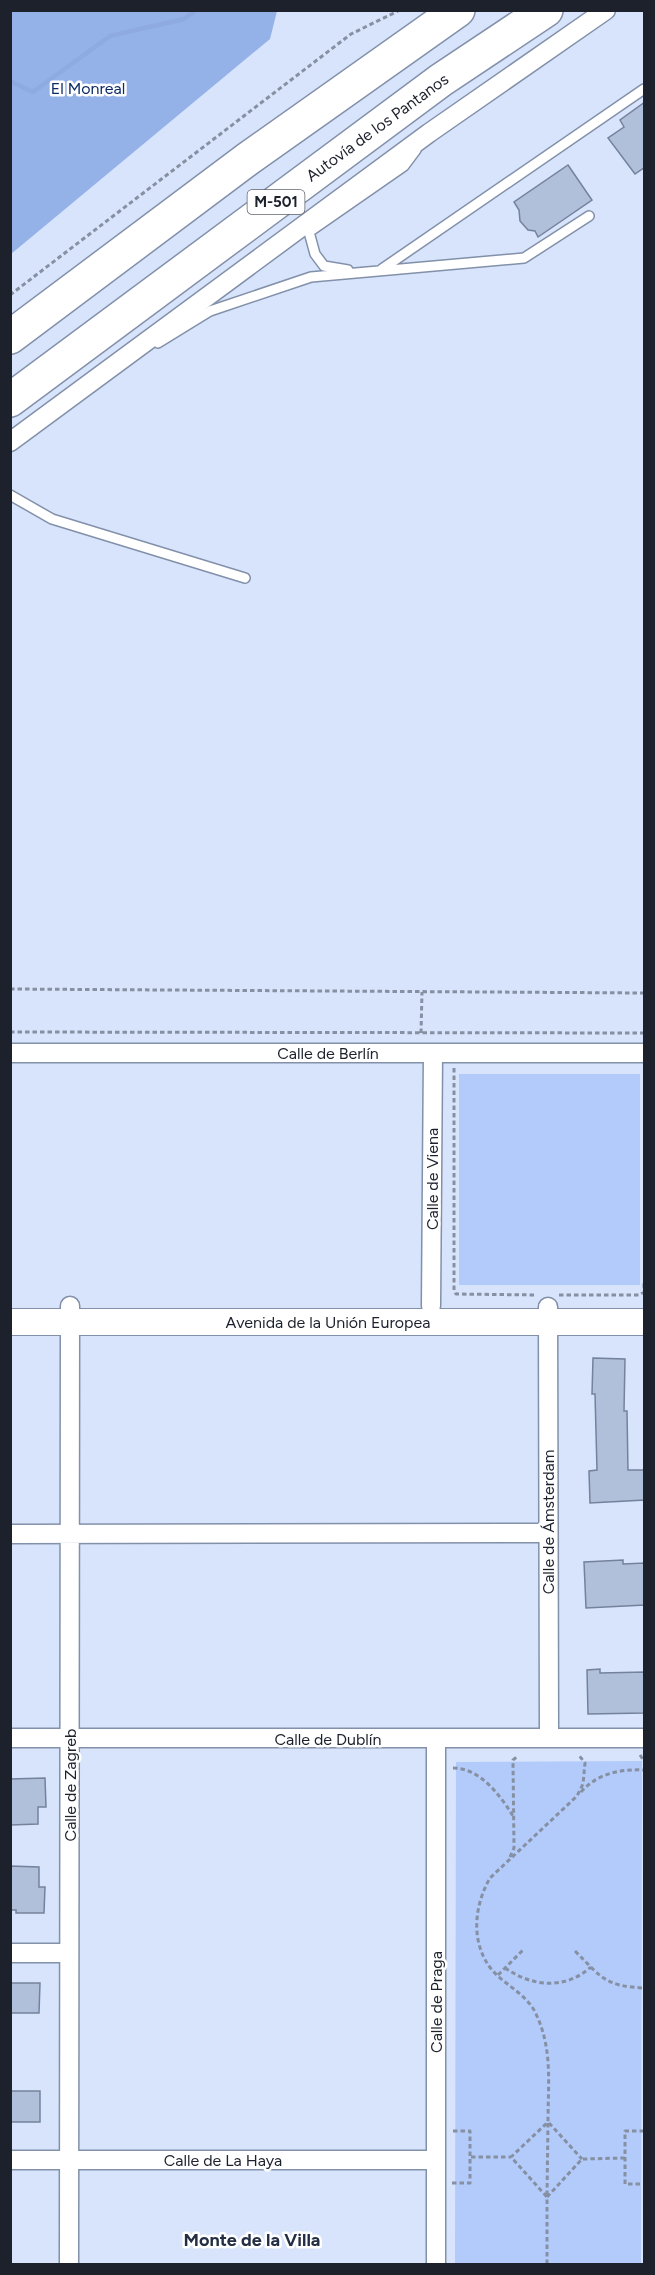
<svg xmlns="http://www.w3.org/2000/svg" width="655" height="2275" viewBox="0 0 655 2275" font-family="Figtree,sans-serif">
	<style>
		.green { fill: #b2cbfb }
		.forest { fill: #94b1e8 }
		.lines { fill: none; stroke-linecap: round; stroke-linejoin: round }
		.stream { stroke: #8eaae1; stroke-width: 4.5 }
		.building { fill: #b0bfda; stroke: #75829c; stroke-width: 1.5 }
		.lane-casing { stroke: #8290aa; stroke-width: 12 }
		.street-casing { stroke: #8290aa; stroke-width: 21 }
		.secondary-casing { stroke: #8290aa; stroke-width: 28 }
		.highway-casing { stroke: #8290aa; stroke-width: 36 }
		.path { stroke: #8690a2; stroke-width: 3; stroke-dasharray: 4.5 3; stroke-linecap: butt }
		.lane { stroke: #fff; stroke-width: 9 }
		.street { stroke: #fff; stroke-width: 18 }
		.secondary { stroke: #fff; stroke-width: 26 }
		.highway { stroke: #fff; stroke-width: 33 }
		.labels { text-anchor: middle; stroke-width: 5; stroke-linejoin: round; paint-order: stroke }
		.shield { fill: #fff; stroke: #60646b; stroke-width: 1.5 }
		.shield-label { font-size: 15px; font-weight: bold; fill: #1c212c }
		.park-label { font-size: 16px; fill: #0c2967; stroke: #fff }
		.street-label { font-size: 16px; fill: #1c212c; stroke: #fff }
		.neighbourhood-label { font-size: 18px; font-weight: bold; fill: #232e44; stroke: #fff }
	</style>
	<rect width="100%" height="100%" fill="#d7e4fb"/>
	<path class="green" d="M459,1074H640V1285H459Z
		M642,1761L641,2264H455L456,1762Z"/>
	<path class="forest" d="M11,10H277V11L270,39L11,254Z"/>
	<g class="lines">
		<path class="stream" d="M10,81L33,92L110,36L184,19L196,10"/>
	</g>
	<path class="building" d="M645,102V167L635,174L608,138L624,127L620,120Z
		M568,165L592,200L538,237L535,231L528,230L520,221L519,210L514,202Z
		M593,1358L625,1359L624,1411H627L628,1470H645V1500L590,1503L589,1471L597,1470L595,1394H592Z
		M623,1560V1564L645,1563V1605L586,1608L584,1562Z
		M600,1669V1673L645,1672V1713L588,1714L587,1670Z
		M45,1778L46,1807H38V1824L10,1825V1779Z
		M10,1866L39,1867V1887H45L44,1913H16V1910H10Z
		M10,1983H40L39,2013H10Z
		M10,2091H40V2122H10Z"/>
	<g class="lines">
		<defs>
			<path id="lane" d="M382,269L644,89
				M348,270L324,266L315,254L309,232L404,166L416,150
				M158,343L210,311L311,277L524,258L589,216
				M10,495L52,519L245,578"/>
			<path id="street" d="M10,442L429,133L606,10
				M10,1053H644
				M431,1306L433,1053
				M548,1307L549,1738
				M10,1534L548,1533
				M10,1738H644
				M10,1953H68
				M10,2160H436
				M69,2264L70,1306
				M436,2264V1739"/>
			<path id="secondary" d="M10,1322H644"/>
			<path id="highway" d="M10,337L249,158L458,10
				M10,400L441,80L546,10"/>
		</defs>
		<use href="#lane" class="lane-casing"/>
		<use href="#street" class="street-casing"/>
		<use href="#secondary" class="secondary-casing"/>
		<use href="#highway" class="highway-casing"/>
		<path class="path" d="M10,295L351,34L400,10
			M10,989L644,993
			M10,1032L644,1033
			M421,1033L422,992
			M454,1068V1290L456,1294L537,1295
			M559,1295H639L644,1292V1283
			M640,1755L644,1761
			M453,1768C480,1768 500,1795 513,1816
			M581,1792C598,1773 620,1769 644,1770
			M510,1857L514,1848L513,1760L518,1756
			M575,1951C602,1978 605,1986 644,1988
			M505,1968C533,1987 565,1990 591,1967
			M498,1975L524,1949
			M549,2123L582,2159
			M453,2131H470V2157
			M644,2131H625V2184H644
			M452,2183H470V2157H511
			M547,2195L548,2122
			M547,2197L582,2159L625,2158
			M547,2264V2197L511,2157L548,2122C548,2083 553,2048 535,2012C526,1994 505,1985 492,1970C470,1943 474,1906 490,1878L577,1796L583,1784L585,1763L578,1754"/>
		<use href="#lane" class="lane"/>
		<use href="#street" class="street"/>
		<use href="#secondary" class="secondary"/>
		<use href="#highway" class="highway"/>
	</g>
	<g class="labels">
		<rect class="shield" x="247.5" y="190" width="57" height="24" rx="4.5"/>
		<g class="shield-label">
			<text x="276" y="207">M-501</text>
		</g>
		<g class="park-label">
			<text x="88" y="94">El Monreal</text>
		</g>
		<g class="street-label">
			<text transform="translate(377 127) rotate(-36)" y="6">Autovía de los Pantanos</text>
			<text x="328" y="1059">Calle de Berlín</text>
			<text transform="translate(432 1179) rotate(-90)" y="6">Calle de Viena</text>
			<text x="328" y="1328">Avenida de la Unión Europea</text>
			<text transform="translate(548 1522) rotate(-90)" y="6">Calle de Ámsterdam</text>
			<text x="328" y="1745">Calle de Dublín</text>
			<text transform="translate(70 1785) rotate(-90)" y="6">Calle de Zagreb</text>
			<text transform="translate(436 2002) rotate(-90)" y="6">Calle de Praga</text>
			<text x="223" y="2166">Calle de La Haya</text>
		</g>
		<g class="neighbourhood-label">
			<text x="252" y="2246">Monte de la Villa</text>
		</g>
	</g>
	<rect width="655" height="2275" fill="none" stroke="#1c212c" stroke-width="24"/>
</svg>
